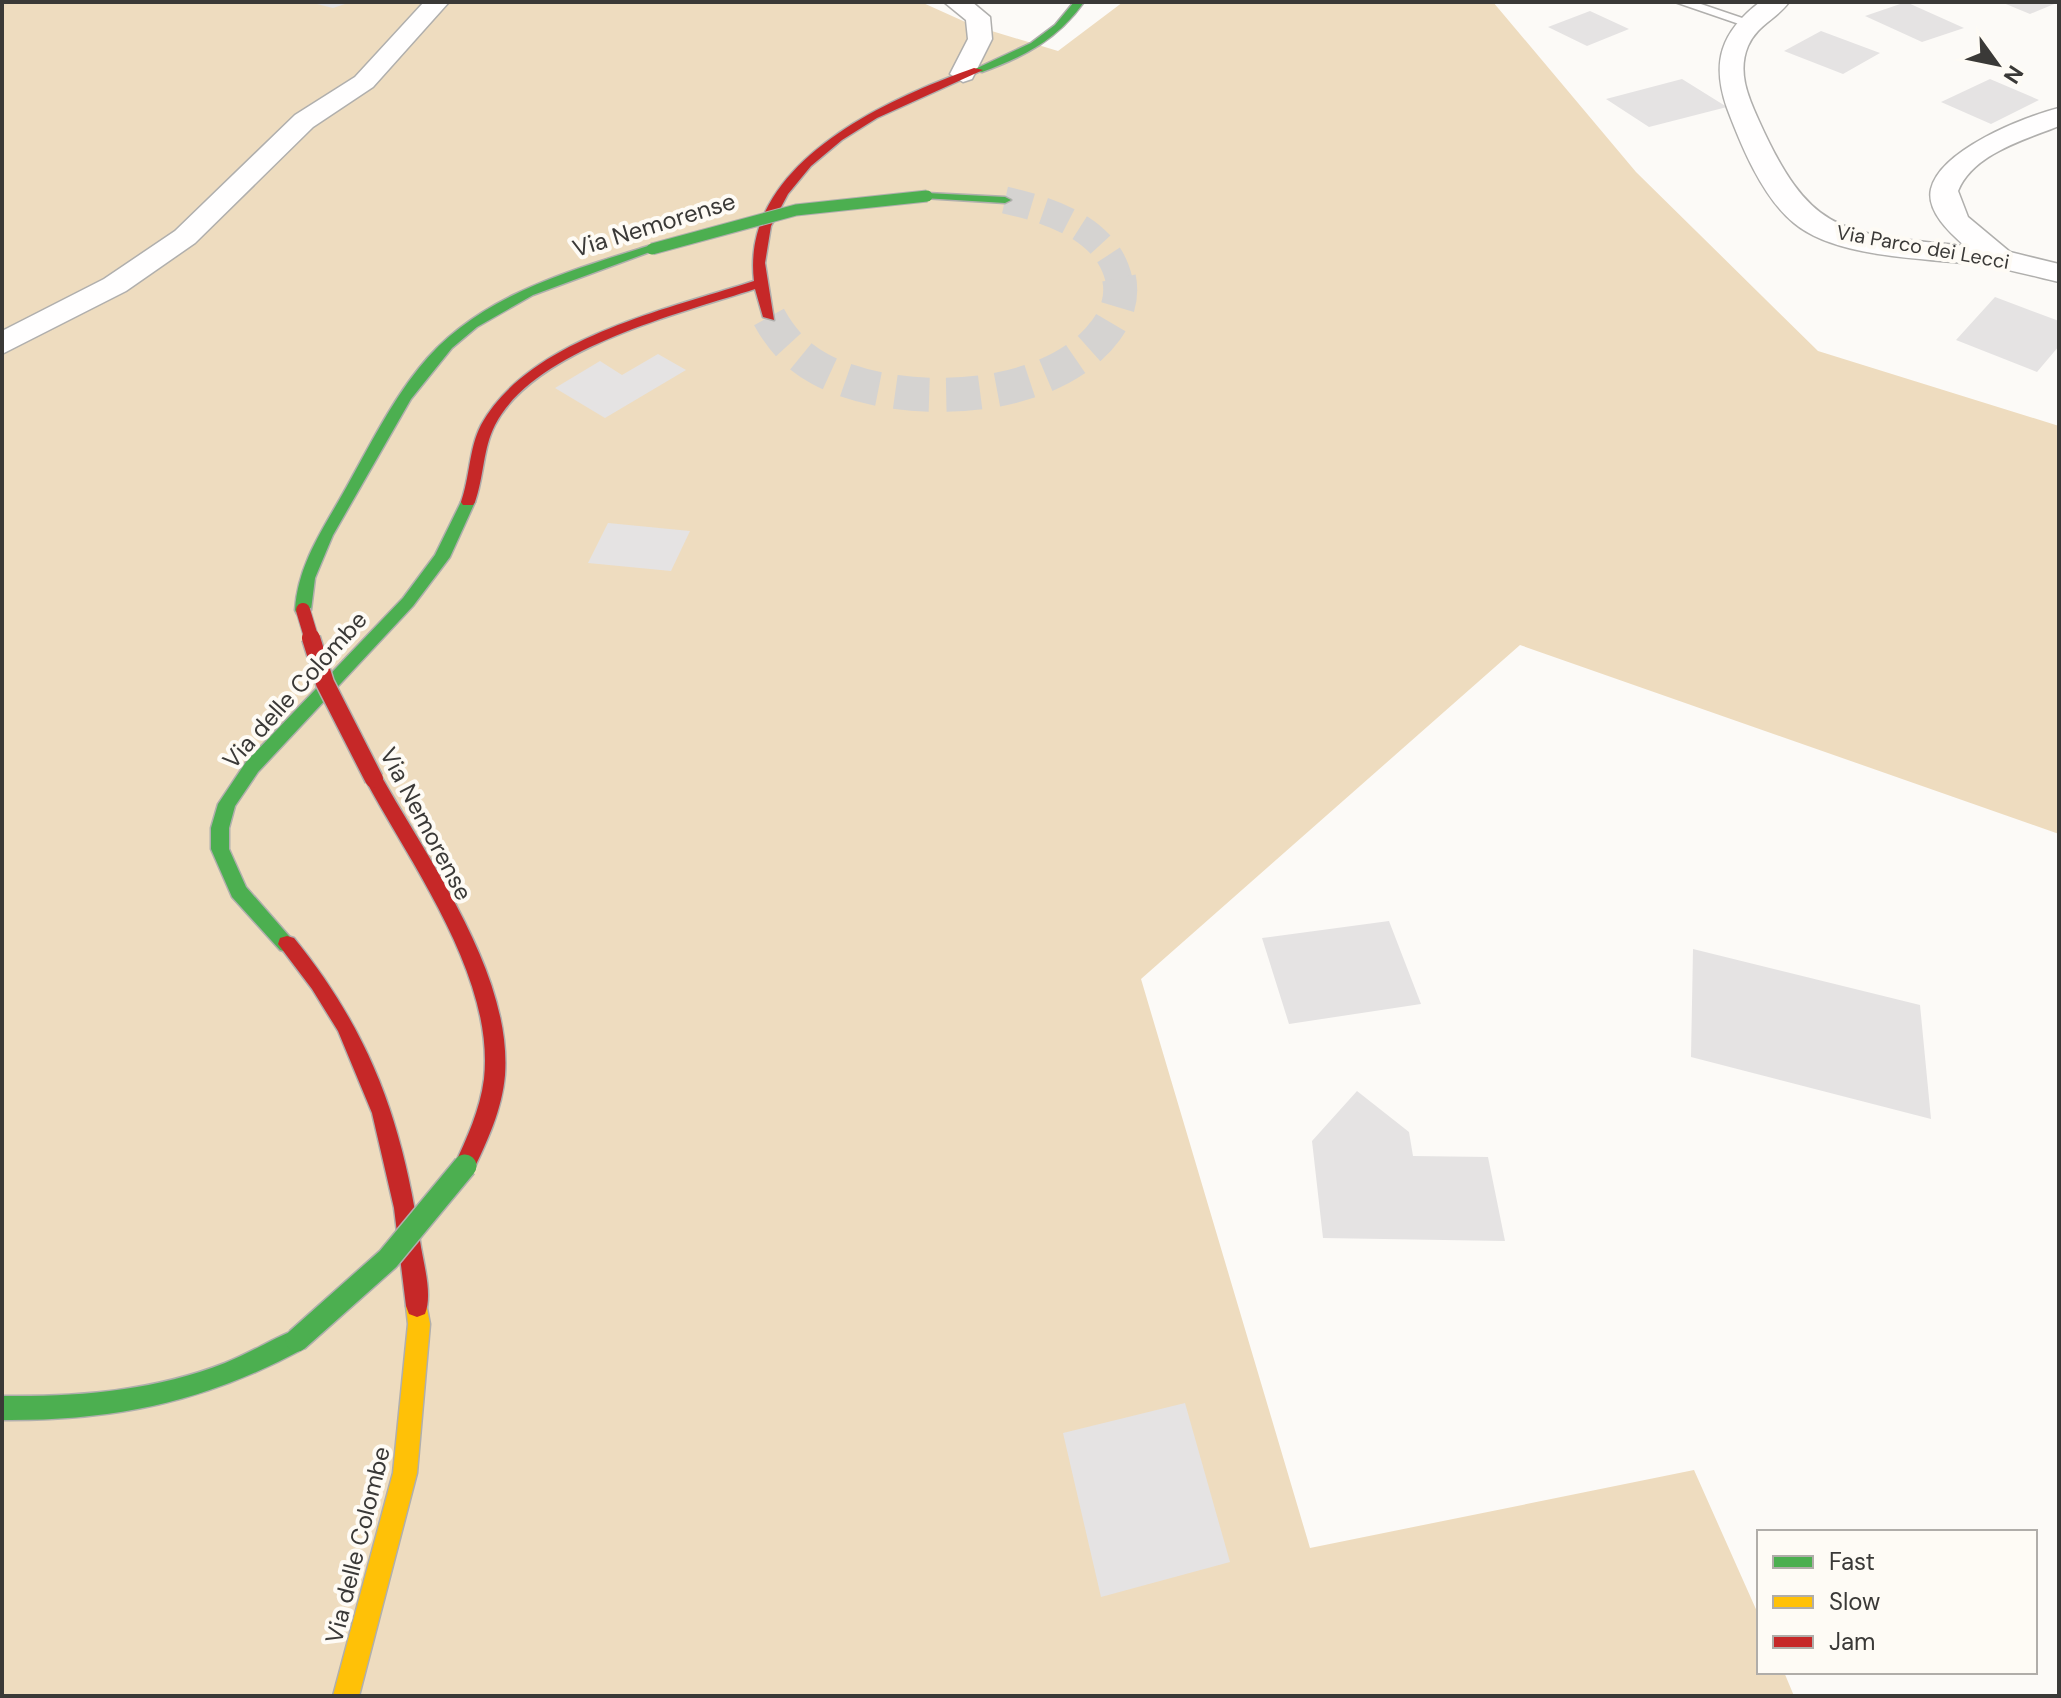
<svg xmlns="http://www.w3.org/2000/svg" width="2061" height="1698" viewBox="0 0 2061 1698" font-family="'DM Sans',sans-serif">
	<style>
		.forest { fill: #eedcbf }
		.building { fill: #e5e3e3 }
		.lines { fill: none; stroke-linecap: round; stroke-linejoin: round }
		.secondary-tunnel-far1 { stroke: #d5d3d1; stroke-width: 27; stroke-dasharray: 27 13; stroke-linecap: butt }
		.secondary-tunnel { stroke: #d5d3d1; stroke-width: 34; stroke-dasharray: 34 17; stroke-linecap: butt }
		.lane-casing { stroke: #b0afad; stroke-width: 3 }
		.street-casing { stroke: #b0afad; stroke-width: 3 }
		.fast-casing { stroke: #b0afad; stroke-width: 3 }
		.slow-casing { stroke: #b0afad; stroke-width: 3 }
		.jam-casing { stroke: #b0afad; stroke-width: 3 }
		.lane { fill: #fffefe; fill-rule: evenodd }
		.street { fill: #fffefe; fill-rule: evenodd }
		.fast { fill: #4caf50; fill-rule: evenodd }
		.slow { fill: #ffc107; fill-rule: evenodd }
		.jam { fill: #c62828; fill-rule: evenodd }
		.fast-bridge-far1-casing { stroke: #b0afad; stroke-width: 13; stroke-linecap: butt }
		.fast-bridge-casing { stroke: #b0afad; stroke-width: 26; stroke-linecap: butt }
		.jam-bridge-far1-casing { stroke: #b0afad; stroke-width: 16; stroke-linecap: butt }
		.jam-bridge-casing { stroke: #b0afad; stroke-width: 21; stroke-linecap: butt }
		.fast-bridge-far1 { stroke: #4caf50; stroke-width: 11 }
		.fast-bridge { stroke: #4caf50; stroke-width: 23 }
		.jam-bridge-far1 { stroke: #c62828; stroke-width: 14 }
		.jam-bridge { stroke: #c62828; stroke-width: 18 }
		.labels { text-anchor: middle; stroke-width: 8; stroke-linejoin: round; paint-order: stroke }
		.far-street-label { font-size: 20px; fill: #3a3937; stroke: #fefbf5 }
		.street-label { font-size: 24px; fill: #3a3937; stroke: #fefbf5 }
	</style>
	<rect width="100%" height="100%" fill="#fcfaf7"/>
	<path class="forest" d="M2,2H921L972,25L1058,51L1123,2H1493L1636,172L1818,351L2059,426V834L1520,645L1141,979L1310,1548L1694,1470L1759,1616V1672H1784L1794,1696H2Z"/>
	<path class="building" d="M309,2H351L333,8Z
		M1906,2L1964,28L1922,42L1865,16Z
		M2001,2H2059L2030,14Z
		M1590,11L1629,29L1587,46L1548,27Z
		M1821,31L1880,53L1843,74L1784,51Z
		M1682,79L1727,107L1649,127L1606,99Z
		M1990,79L2039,100L1991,124L1941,102Z
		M1995,297L2059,321V346L2037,372L1956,340Z
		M658,354L686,370L605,418L555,388L600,361L622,375Z
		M608,523L690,531L671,571L588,563Z
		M1389,921L1421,1004L1289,1024L1262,938Z
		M1693,949L1920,1005L1931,1119L1691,1057Z
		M1357,1091L1409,1132L1413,1156L1488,1157L1505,1241L1323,1238L1312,1141Z
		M1185,1403L1230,1562L1101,1597L1063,1433Z"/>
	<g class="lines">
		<path class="secondary-tunnel-far1" d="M1005,200C1050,210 1108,229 1119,280"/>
		<path class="secondary-tunnel" d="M769,317C781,339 797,357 820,369C896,410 1051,406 1106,330C1117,315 1123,297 1119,278"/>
		<defs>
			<path id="lane" d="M1675,2H1695L1754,22L1742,25Z"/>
			<path id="street" d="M424,2H449L373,87L313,127L195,243L126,291L2,354V331L104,279L175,231L295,115L355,77Z
				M944,2H972L990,17L992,39L972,79L963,82L950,74L968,39L966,20Z
				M1760,2H1789C1777,19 1757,25 1748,46C1737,72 1748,97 1759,121C1812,239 1846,233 1965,246C1950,233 1926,211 1931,189C1940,150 2023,117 2059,108V126C2024,140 1973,154 1958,191L1968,217L2010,252L2059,264V282C2033,276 2008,269 1982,265C1928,258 1837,259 1794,223C1762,197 1741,145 1727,108C1711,62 1721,32 1760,2Z"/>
			<path id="fast" d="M1074,2H1084C1058,39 1024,57 982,72L973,70L1031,43L1055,25Z
				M927,193L1005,197L1011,200L1005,203L923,198V194Z
				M648,246L658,249L533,295L477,327L452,348L411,399L333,535L315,578L311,610L303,615L297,614L295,610C298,563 324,528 346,488C369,447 390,404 419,368C475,297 566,272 648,246Z
				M468,497L475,502L450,557L413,606L258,772L235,806L229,828V849L246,887L296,944L294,950L287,952L280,950L232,897L211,849V828L218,804L246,762L403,598L435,555L461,502Z
				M297,1329L305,1332L308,1340L305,1348C205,1402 115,1421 2,1420V1396C78,1397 153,1391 225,1363C250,1353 272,1339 297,1329Z"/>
			<path id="slow" d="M417,1295L425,1298L430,1324L417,1473L359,1696H333L393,1473L408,1324L406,1306L409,1298Z"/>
			<path id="jam" d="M974,68L983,70L877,118L842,140L811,166L788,194L771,226L765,263L774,320L763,317L755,289C678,314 534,349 495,425C483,448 484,477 475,502L473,505H463L461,502C470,477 469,448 481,425C528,339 668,309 754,281C740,164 885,100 974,68Z
				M374,772L380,774C428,860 512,973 505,1075C502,1110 487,1142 472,1173L465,1176L458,1173L454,1166C467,1138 480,1110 484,1079C495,977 411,865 365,779Z
				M287,936L294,938C371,1033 402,1121 420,1241C423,1262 433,1294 425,1314L417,1317L409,1314L406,1306L394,1208L372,1113L338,1031L312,989L278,944L280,938Z"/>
		</defs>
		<use href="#lane" class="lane-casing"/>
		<use href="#street" class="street-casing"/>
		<use href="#fast" class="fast-casing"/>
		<use href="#slow" class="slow-casing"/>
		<use href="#jam" class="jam-casing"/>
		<use href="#lane" class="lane"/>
		<use href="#street" class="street"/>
		<use href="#fast" class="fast"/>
		<use href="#slow" class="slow"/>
		<use href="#jam" class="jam"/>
		<defs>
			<path id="fast-bridge-far1" d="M652,249L796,210L927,196"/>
			<path id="fast-bridge" d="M297,1340L388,1259L465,1166"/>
			<path id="jam-bridge-far1" d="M303,610L312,640"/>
			<path id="jam-bridge" d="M311,638L325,683L374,779"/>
		</defs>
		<use href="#fast-bridge-far1" class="fast-bridge-far1-casing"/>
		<use href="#fast-bridge" class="fast-bridge-casing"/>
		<use href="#jam-bridge-far1" class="jam-bridge-far1-casing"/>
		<use href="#jam-bridge" class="jam-bridge-casing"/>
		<use href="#fast-bridge-far1" class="fast-bridge-far1"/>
		<use href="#fast-bridge" class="fast-bridge"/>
		<use href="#jam-bridge-far1" class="jam-bridge-far1"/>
		<use href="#jam-bridge" class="jam-bridge"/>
	</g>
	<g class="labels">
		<g class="far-street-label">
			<text transform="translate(1923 247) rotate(10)" y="7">Via Parco dei Lecci</text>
		</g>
		<g class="street-label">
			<text transform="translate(654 225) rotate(-17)" y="8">Via Nemorense</text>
			<text transform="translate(295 690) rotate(-48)" y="8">Via delle Colombe</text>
			<text transform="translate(426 824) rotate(62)" y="8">Via Nemorense</text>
			<text transform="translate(358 1545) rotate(-76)" y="8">Via delle Colombe</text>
		</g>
	</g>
	<rect width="2061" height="1698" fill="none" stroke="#3a3937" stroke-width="8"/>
	<rect x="1757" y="1530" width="280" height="144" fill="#fefbf5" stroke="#b0ada9" stroke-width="2"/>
	<rect x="1773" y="1556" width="40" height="12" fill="#4caf50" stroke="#b0ada9" stroke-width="2"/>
	<text x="1829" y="1570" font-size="24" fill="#3a3937">Fast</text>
	<rect x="1773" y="1596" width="40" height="12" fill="#ffc107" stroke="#b0ada9" stroke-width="2"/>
	<text x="1829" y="1610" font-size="24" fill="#3a3937">Slow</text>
	<rect x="1773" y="1636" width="40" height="12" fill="#c62828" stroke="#b0ada9" stroke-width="2"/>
	<text x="1829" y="1650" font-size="24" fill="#3a3937">Jam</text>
	<g transform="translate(1997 64) rotate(123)" stroke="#fefbf5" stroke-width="6" paint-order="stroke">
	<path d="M0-6L14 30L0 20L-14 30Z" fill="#3a3937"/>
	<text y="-12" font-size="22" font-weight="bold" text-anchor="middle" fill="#3a3937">N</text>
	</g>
</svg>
